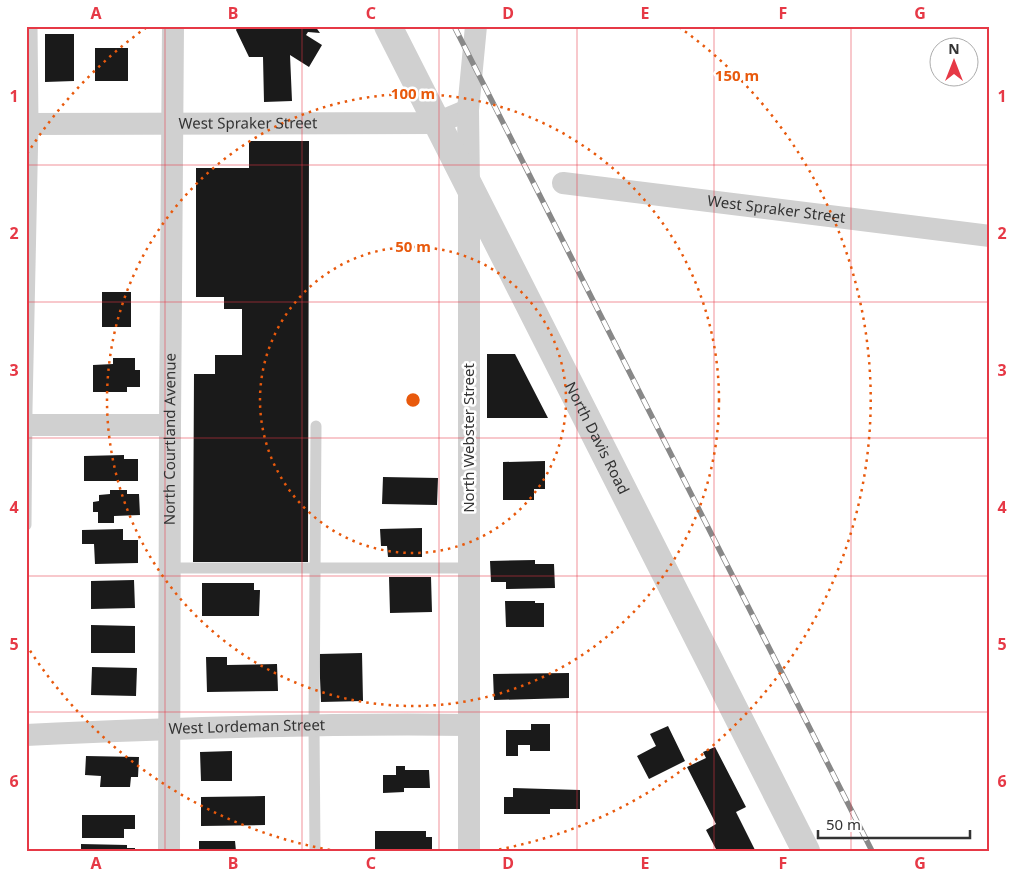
<svg xmlns="http://www.w3.org/2000/svg" width="1016" height="877" viewBox="0 0 1016 877" font-family="'Noto Sans',sans-serif">
	<style>
		.building { fill: #1a1a1a }
		.lines { fill: none; stroke-linecap: round; stroke-linejoin: round }
		.service { stroke: #d0d0d0; stroke-width: 11 }
		.minor { stroke: #d0d0d0; stroke-width: 22 }
		.tertiary { stroke: #d0d0d0; stroke-width: 28 }
		.rail-casing { stroke: #888; stroke-width: 5.5 }
		.rail { stroke: #fff; stroke-width: 4; stroke-dasharray: 11; stroke-linecap: butt }
		.grid { fill: none; stroke: #e63946; stroke-width: 1; stroke-opacity: 0.55 }
		.ring { fill: none; stroke: #e8590c; stroke-width: 2.5; stroke-dasharray: 2.5 5 }
		.labels { text-anchor: middle; stroke-width: 5; stroke-linejoin: round; paint-order: stroke }
		.street-label { font-size: 15px; fill: #333; stroke: #fff }
		.centre { fill: #e8590c; stroke: #fff; stroke-width: 2.5 }
		.ring-label { font-size: 15px; text-anchor: middle; font-weight: bold; fill: #e8590c; stroke: #fff; stroke-width: 5; stroke-linejoin: round; paint-order: stroke }
		.neatline { fill: none; stroke: #e63946; stroke-width: 2 }
		.grid-label { font-size: 16px; text-anchor: middle; font-weight: bold; fill: #e63946 }
	</style>
	<rect width="100%" height="100%" fill="#fff"/>
	<path class="building" d="M238,26H315L320,33L308,32L306,35L322,45L309,67L290,55L292,101L264,102L263,57H249L236,30Z
		M45,34H74V81L45,82Z
		M95,48H128V81H95Z
		M249,141H309L308,562H193L194,374H215V355H242V309H224V297H196V168H249Z
		M102,292H131V327H102Z
		M487,354H515L548,418H487Z
		M113,358H135V370H140V387H127V392H93V365L113,364Z
		M124,455V459H138V481H84V456Z
		M545,461V489H534V500H503V462Z
		M383,477L438,478L437,505L382,504Z
		M110,490H127V494H139L140,515L114,516V523H98V512H93V502L99,501V495L110,494Z
		M422,528V557H388L387,546H381L380,529Z
		M123,529V540H138V563L95,564L94,544H82V530Z
		M535,560V564H554L555,588L506,589V582H491L490,561Z
		M389,577H431L432,612L390,613Z
		M134,580L135,608L91,609V581Z
		M202,583H254V590H260L259,616H202Z
		M505,601H535V603H544V627H506Z
		M91,625L135,626V653H91Z
		M362,653L363,701L321,702L319,654Z
		M206,657H227V665L277,664L278,691L207,692Z
		M92,667L137,668L136,696L91,695Z
		M569,673V698L494,700L493,674Z
		M531,724H550V751H530V745H518V756H506V730H531Z
		M668,726L685,761L649,779L637,756L656,746L650,734Z
		M715,747L746,807L736,812L755,850L752,851H717L706,830L716,824L687,767L706,758L703,752Z
		M232,751V781H201L200,752Z
		M86,756L139,757L138,777H131L130,787H100L101,776L85,775Z
		M396,766H405V770H429L430,788H404V792L383,793V775H396Z
		M513,788L580,790V809H550V814H504V797H513Z
		M265,796V825L201,826V797Z
		M82,815H135V829H124V838H82Z
		M375,831H426V837H432V851H375Z
		M199,841H235L236,851H199Z
		M81,844L127,845V848H135V851H81Z"/>
	<g class="lines">
		<path class="service" d="M26,525L27,409L33,124L32,26
			M170,568H469
			M315,851L314,726L316,426"/>
		<g class="minor">
			<path id="s1" d="M26,124L437,123L468,110"/>
			<path id="s2" d="M563,183L990,236"/>
			<path d="M26,425H170"/>
			<path id="s3" d="M26,735C174,728 321,723 469,725"/>
			<path id="s4" d="M169,851L170,425L173,26"/>
			<path d="M469,851V187L468,110L476,26"/>
		</g>
		<path class="tertiary" id="s5" d="M388,26L806,851"/>
		<defs>
			<path id="rail" d="M454,26L872,851"/>
		</defs>
		<use href="#rail" class="rail-casing"/>
		<use href="#rail" class="rail"/>
	</g>
	<path class="grid" d="M165,26V851M302,26V851M439,26V851M577,26V851M714,26V851M851,26V851M26,165H990M26,302H990M26,438H990M26,576H990M26,712H990"/>
	<g class="ring">
		<circle cx="413" cy="400" r="153"/>
		<circle cx="413" cy="400" r="306"/>
		<path d="M330 850A458 458 0 0 1 27 646M27 154A458 458 0 0 1 147 27M679 27A458 458 0 0 1 496 850"/>
	</g>
	<g class="labels">
		<g class="street-label">
			<text dy="5" stroke="none"><textPath href="#s1" startOffset="222">West Spraker Street</textPath></text>
			<text dy="5" stroke="none"><textPath href="#s2" startOffset="215">West Spraker Street</textPath></text>
			<text dy="5" stroke="none"><textPath href="#s4" startOffset="412">North Courtland Avenue</textPath></text>
			<text transform="translate(469 438) rotate(-90)" y="5">North Webster Street</text>
			<text dy="5" stroke="none"><textPath href="#s5" startOffset="462">North Davis Road</textPath></text>
			<text dy="5" stroke="none"><textPath href="#s3" startOffset="221">West Lordeman Street</textPath></text>
		</g>
	</g>
	<circle cx="413" cy="400" r="8" class="centre"/>
	<g class="ring-label">
		<text x="737" y="81">150 m</text>
		<text x="413" y="99">100 m</text>
		<text x="413" y="252">50 m</text>
	</g>
	<rect width="1016" height="877" fill="none" stroke="#ffffff" stroke-width="55"/>
	<g transform="translate(954 62)"><circle r="24" fill="#ffffff" stroke="#adadad"/>
	<path d="M0-4L9 19L0 12L-9 19Z" fill="#e63946"/>
	<text y="-8" font-size="14" font-weight="bold" text-anchor="middle" fill="#333333">N</text>
	</g>
	<path d="M818 830v8h152v-8" fill="none" stroke="#333333" stroke-width="2.5"/>
	<text x="826" y="830" font-size="15" fill="#333333" stroke="#ffffff" stroke-width="4" paint-order="stroke">50 m</text>
	<rect x="28" y="28" width="960" height="822" class="neatline"/>
	<g class="grid-label">
		<text x="96" y="19">A</text>
		<text x="233" y="19">B</text>
		<text x="371" y="19">C</text>
		<text x="508" y="19">D</text>
		<text x="645" y="19">E</text>
		<text x="783" y="19">F</text>
		<text x="920" y="19">G</text>
		<text x="14" y="102">1</text>
		<text x="1002" y="102">1</text>
		<text x="14" y="239">2</text>
		<text x="1002" y="239">2</text>
		<text x="14" y="376">3</text>
		<text x="1002" y="376">3</text>
		<text x="14" y="513">4</text>
		<text x="1002" y="513">4</text>
		<text x="14" y="650">5</text>
		<text x="1002" y="650">5</text>
		<text x="14" y="787">6</text>
		<text x="1002" y="787">6</text>
		<text x="96" y="869">A</text>
		<text x="233" y="869">B</text>
		<text x="371" y="869">C</text>
		<text x="508" y="869">D</text>
		<text x="645" y="869">E</text>
		<text x="783" y="869">F</text>
		<text x="920" y="869">G</text>
	</g>
</svg>
